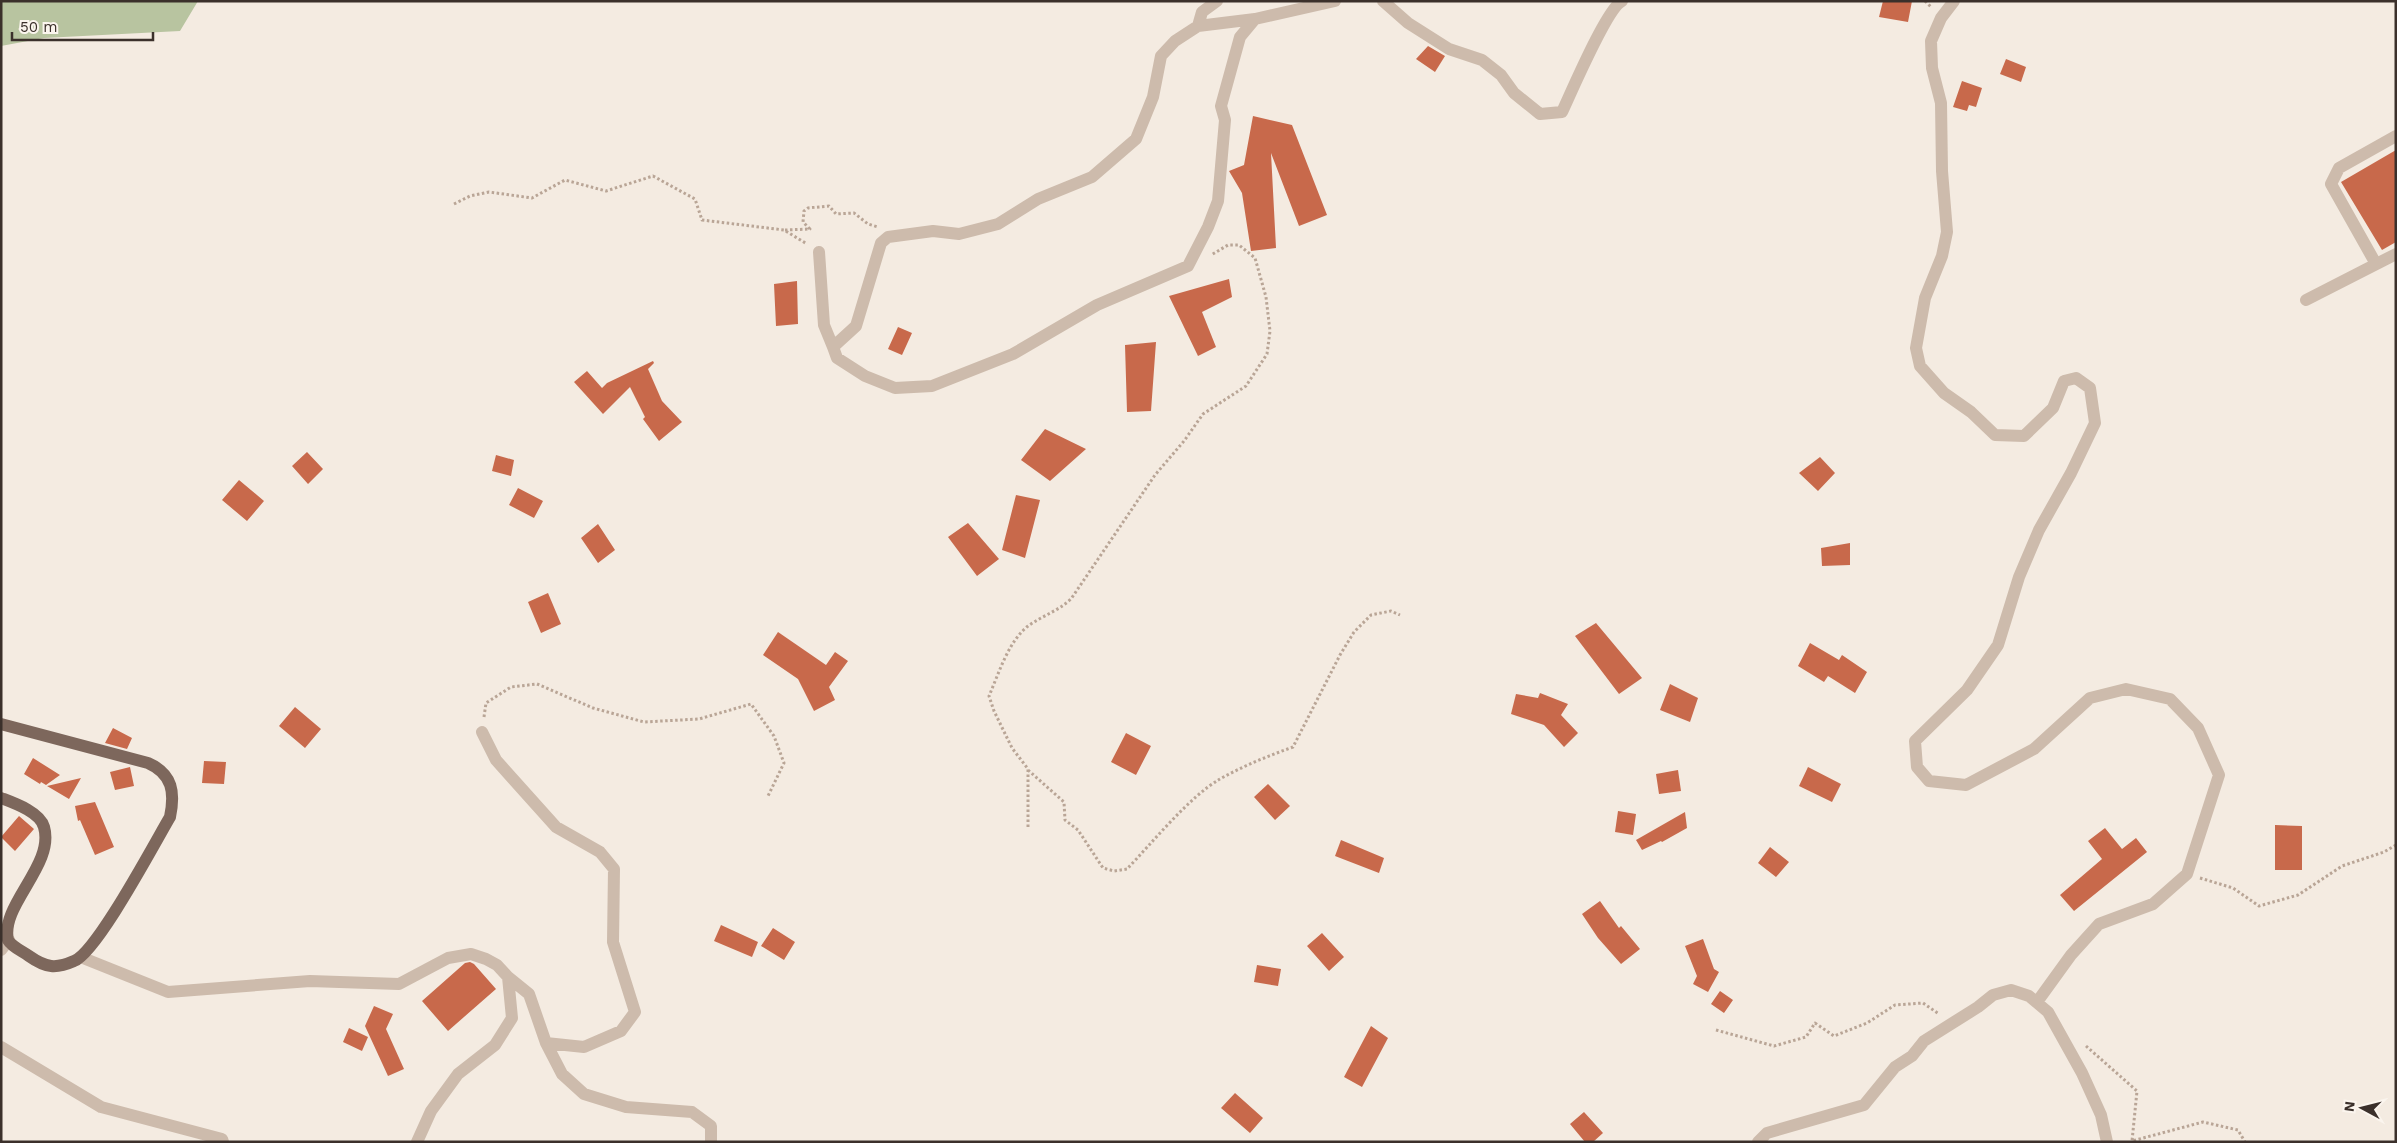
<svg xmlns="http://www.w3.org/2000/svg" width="2397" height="1143" viewBox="0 0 2397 1143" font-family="'Work Sans',sans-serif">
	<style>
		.green { fill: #b8c4a0 }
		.building { fill: #c8694b }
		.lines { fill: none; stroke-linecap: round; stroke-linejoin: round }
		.path { stroke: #b9a596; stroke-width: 3; stroke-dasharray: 2.5 2.5; stroke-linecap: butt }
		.minor { stroke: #cdbbac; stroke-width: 12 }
		.major { stroke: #7d675c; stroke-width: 12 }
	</style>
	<rect width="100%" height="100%" fill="#f4ebe1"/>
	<path class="green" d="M1,1H198L180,31L44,38L1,46Z"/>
	<path class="building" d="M1883,1H1912L1908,22L1879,17Z
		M1428,46L1445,56L1435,72L1416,59Z
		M2006,59L2026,67L2021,82L2000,74Z
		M1962,81L1982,88L1976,107L1969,105L1967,111L1953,107Z
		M1253,116L1292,125L1327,215L1299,226L1271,153L1276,248L1251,251L1242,193L1229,171L1244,165Z
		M2396,150V242L2382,250L2341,182Z
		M1229,279L1232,297L1202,312L1216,347L1198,356L1169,296Z
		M797,281L798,324L776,326L774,284Z
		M898,327L912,333L902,355L888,349Z
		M1156,342L1151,411L1127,412L1125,345Z
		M653,361L654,363L648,369L662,401L682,422L659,441L643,419L645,417L630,387L603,414L574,382L587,371L602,388L607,383Z
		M1045,429L1086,449L1050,481L1021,460Z
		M307,452L323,469L308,484L292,466Z
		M496,455L514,460L511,476L492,471Z
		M1820,457L1835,473L1818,491L1799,473Z
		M239,480L264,501L247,521L222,500Z
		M518,488L543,501L534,518L509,505Z
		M1016,495L1040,500L1025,558L1002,550Z
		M968,523L999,559L977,576L948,537Z
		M598,524L615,550L598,563L581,538Z
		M1850,543V565L1822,566L1821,548Z
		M548,593L561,624L541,633L528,602Z
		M1596,623L1642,678L1619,694L1575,636Z
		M778,632L826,665L835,652L848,661L829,687L835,700L814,711L798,679L763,655Z
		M1810,643L1839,660L1842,655L1867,672L1855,693L1828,676L1824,682L1798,666Z
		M1670,684L1698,698L1690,722L1660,710Z
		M1540,693L1568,704L1561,715L1578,733L1564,747L1544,725L1511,714L1516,694L1538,698Z
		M295,707L321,729L305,748L279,726Z
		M113,728L132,738L127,749L105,743Z
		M1126,733L1151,746L1136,775L1111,762Z
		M33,758L60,775L46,785L41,782L40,784L24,774Z
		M204,761L226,762L224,784L202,783Z
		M130,767L134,786L115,790L110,772Z
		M1808,767L1841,784L1832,802L1799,786Z
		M1678,770L1681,791L1659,794L1656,774Z
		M81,778L69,799L47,786Z
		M1268,784L1290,806L1275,820L1254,797Z
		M95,802L114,847L95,855L80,820L78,821L75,806Z
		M1618,811L1636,814L1633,835L1615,832Z
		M1685,812L1687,828L1662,842L1661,841L1642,850L1636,840Z
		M19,816L34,829L15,851L1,837Z
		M2275,825L2302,826V870H2275Z
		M2105,828L2122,849L2136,838L2147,852L2074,911L2060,895L2102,859L2088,841Z
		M1341,840L1384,858L1379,873L1335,856Z
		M1770,847L1789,862L1776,877L1758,863Z
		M1600,901L1619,928L1621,926L1640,949L1621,964L1598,938L1582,914Z
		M721,925L758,942L752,957L714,941Z
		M773,928L795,942L784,960L761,946Z
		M1322,933L1344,957L1329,971L1307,946Z
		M1703,939L1714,969L1719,972L1708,992L1693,984L1697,976L1685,946Z
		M470,962L474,964L496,989L448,1031L422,1001L465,963Z
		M1257,965L1281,969L1278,986L1254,982Z
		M1720,991L1733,1000L1724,1013L1711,1004Z
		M374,1006L393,1014L386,1029L404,1069L388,1076L365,1026Z
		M1371,1026L1388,1038L1362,1087L1344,1077Z
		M349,1028L368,1037L362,1051L343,1042Z
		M1235,1093L1263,1118L1250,1133L1221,1108Z
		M1584,1112L1603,1133L1593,1142H1585L1570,1124Z"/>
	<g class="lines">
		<path class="path" d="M1925,1L1932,8
			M454,204L470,196L489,192L532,198L565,180L606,191L653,176L695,199L702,220L784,230L807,244
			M785,230L810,229L803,222L804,211L808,208L829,206L836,214L854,213L868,224L878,227
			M484,717L486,703L511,687L537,684L593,708L644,722L699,719L751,704L774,736L784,763L768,796
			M1028,770L1064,802L1065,820L1078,830L1103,868L1114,871L1127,869C1152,843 1190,796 1220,779C1243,766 1268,756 1293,747L1340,655L1354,632L1371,615L1391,611L1400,615
			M1028,827V769L1012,748L994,711L989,696C999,673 1008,642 1028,626C1042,616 1058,611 1071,599L1155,475L1184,441L1203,414L1246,386L1267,354L1270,331L1266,297L1255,258L1239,245H1228L1211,255
			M2200,878L2233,888L2259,906L2298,895L2342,866L2384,852L2396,845
			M1716,1030L1774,1046L1806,1037L1815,1023L1834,1036L1867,1023L1895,1005L1923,1003L1939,1014
			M2086,1046L2137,1091L2132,1141L2203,1122L2238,1130L2245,1142"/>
		<path class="minor" d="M1383,1L1408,23L1449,49L1482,60L1501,75L1514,93L1540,114L1562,112C1571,93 1607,8 1622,1
			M1954,1L1941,18L1931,41L1932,68L1941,103L1942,171L1947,232L1942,256L1925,298L1916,348L1920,366L1944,393L1971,412L1995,435L2024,436L2053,408L2064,381L2076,378L2090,388L2095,423L2071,473L2039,530L2019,577L1998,645L1967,690L1915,741L1917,767L1929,781L1966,785L2034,749L2090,698L2126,689L2170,699L2198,728L2219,775L2187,874L2153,904L2099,924L2071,955L2037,1002
			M1198,26L1255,19L1335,1
			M819,252L824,325L833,347L856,326L881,243L888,237L933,231L959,234L998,224L1038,199L1092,177L1136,139L1153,97L1161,56L1175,41L1198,26L1202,12L1217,1
			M2376,264L2331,184L2339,168L2396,136
			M2306,300L2396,254
			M833,347L837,358L865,376L895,388L932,386L1013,354L1097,305L1188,266L1208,227L1218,201L1225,120L1221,106L1240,37L1255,19
			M482,732L496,760L556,827L600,852L614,869L613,942L635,1012L621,1031L584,1047L546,1043
			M1,950L9,940
			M83,958L168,992L310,981L399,984L448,958L471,954L486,959L497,965L508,977L512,1018L495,1045L458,1074L431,1111L417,1142
			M508,977L529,994L546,1043L562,1074L584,1094L626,1107L692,1112L711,1126V1142
			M1,1047L101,1107L222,1139L223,1142
			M1758,1142L1767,1133L1864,1105L1895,1067L1912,1056L1924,1041L1978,1007L1993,995L2011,990L2029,996L2048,1012L2082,1073L2101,1115L2107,1142"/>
		<path class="major" d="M1,724L148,763C173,774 175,793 170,817C154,844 97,952 74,961C56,969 46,968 29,956C22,951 12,947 8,940C0,905 55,865 44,827C40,812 14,803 1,798"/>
	</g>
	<rect width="2397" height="1143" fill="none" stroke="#3b302b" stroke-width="5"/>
	<g transform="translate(2362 1108) rotate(277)" stroke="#fbf5ee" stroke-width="4" paint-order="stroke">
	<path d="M0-4L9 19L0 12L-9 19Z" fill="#3b302b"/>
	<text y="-8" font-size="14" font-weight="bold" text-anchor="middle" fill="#3b302b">N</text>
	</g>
	<path d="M12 32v8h141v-8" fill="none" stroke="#3b302b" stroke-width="2.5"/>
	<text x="20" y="32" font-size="15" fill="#3b302b" stroke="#fbf5ee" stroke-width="4" paint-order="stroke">50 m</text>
</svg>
